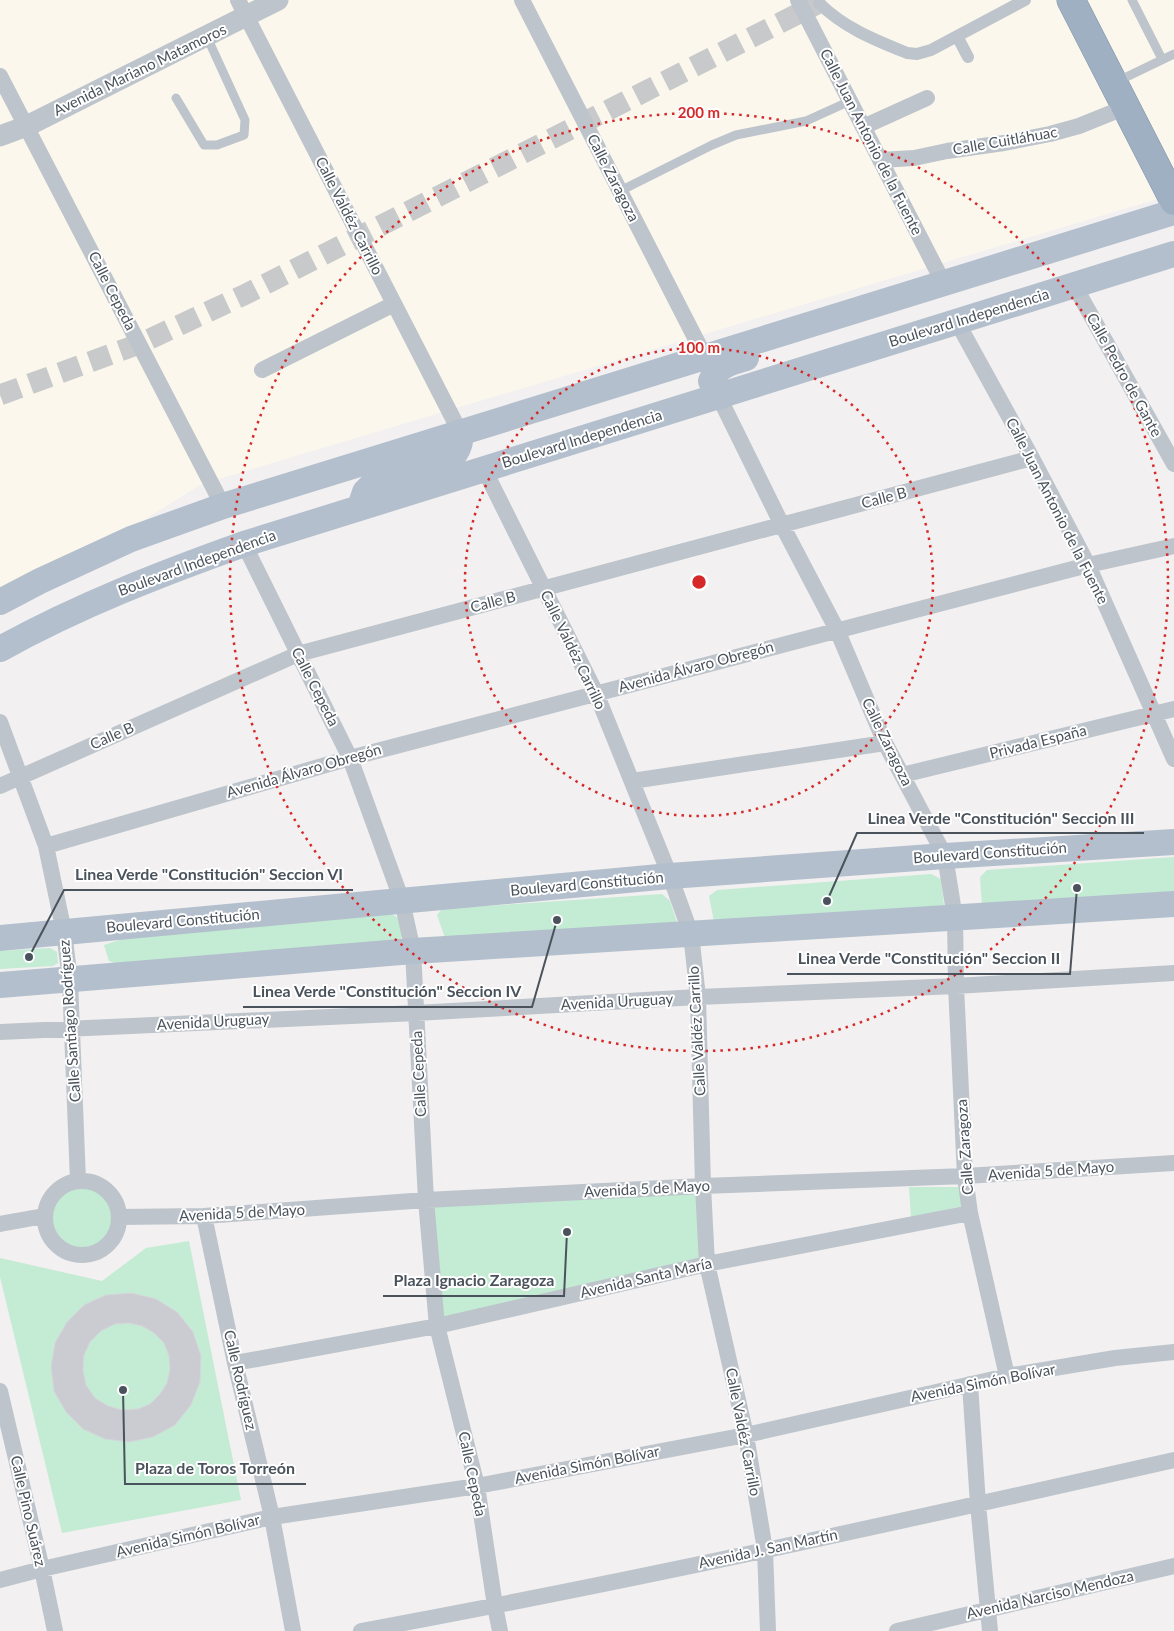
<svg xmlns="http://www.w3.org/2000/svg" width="1174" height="1631" viewBox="0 0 1174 1631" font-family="Lato,sans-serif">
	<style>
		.commercial { fill: #fbf7ec }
		.green { fill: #c4ebd4 }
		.building { fill: #cbccd2; stroke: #d5d7db; fill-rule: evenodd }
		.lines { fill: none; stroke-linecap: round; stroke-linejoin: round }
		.tertiary-tunnel { stroke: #c8c9cb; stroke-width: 21; stroke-dasharray: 21 11; stroke-linecap: butt }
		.trunk-casing { stroke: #788da6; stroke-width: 29 }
		.service { stroke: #bdc4cb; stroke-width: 9 }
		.pedestrian { stroke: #bdc4cb; stroke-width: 12 }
		.minor { stroke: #bdc4cb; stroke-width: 16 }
		.tertiary { stroke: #bdc4cb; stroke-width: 21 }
		.primary { stroke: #b3bfcc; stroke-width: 26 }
		.trunk { stroke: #a0b0c3; stroke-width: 28 }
		.ring { fill: none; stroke: #d62828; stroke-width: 2.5; stroke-dasharray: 2.5 5 }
		.labels { text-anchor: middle; stroke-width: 4; stroke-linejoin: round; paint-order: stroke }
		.street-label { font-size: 15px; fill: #4a535c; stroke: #fff }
		.centre { fill: #d62828; stroke: #fff; stroke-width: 2.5 }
		.ring-label { font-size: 15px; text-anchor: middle; font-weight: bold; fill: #d62828; stroke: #fff; stroke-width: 4; stroke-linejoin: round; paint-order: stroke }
		.leader { fill: none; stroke: #4a535c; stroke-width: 2 }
		.callout-dot { fill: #4a535c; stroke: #fff; stroke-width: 2 }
		.callout-label { font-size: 16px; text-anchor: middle; font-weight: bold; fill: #4a535c; stroke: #fff; stroke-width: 4; stroke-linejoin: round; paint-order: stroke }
	</style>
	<rect width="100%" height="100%" fill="#f2f0f0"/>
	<path class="commercial" d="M0,0H1174V194L202,484L0,609Z"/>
	<path class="green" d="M1174,857V899L982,906L980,877L987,870Z
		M931,874L941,879L944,906L714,922L709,896L717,890Z
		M662,894L670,901L678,925L446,941L437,915L442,909Z
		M391,913L398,918L402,936L397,946L115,963L109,961L104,945L148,931Z
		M50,948L57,952L58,963L53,966L0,969V951Z
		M701,1187L707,1263L437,1325L427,1201Z
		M909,1187H964V1206L911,1217Z
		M52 1218a31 31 0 1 1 62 0a31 31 0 1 1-62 0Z
		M189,1241L241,1500L62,1533L0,1277V1258L102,1281L146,1248Z"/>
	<path class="building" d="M132,1293L156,1299L177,1312L193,1332L201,1356L200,1382L191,1405L175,1425L153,1437L129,1442L105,1439L83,1429L66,1412L54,1391L51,1367L55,1343L67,1322L84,1305L106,1295ZM129,1323L142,1326L154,1333L164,1343L169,1356L170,1369L167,1383L160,1394L150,1404L138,1409L122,1410L108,1406L95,1398L86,1385L83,1370L84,1355L90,1342L101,1331L115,1324Z"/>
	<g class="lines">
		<path class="tertiary-tunnel" d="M0,395L139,344L244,295L825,0"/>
		<defs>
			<path id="trunk" d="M1071,0L1174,201"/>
		</defs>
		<use href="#trunk" class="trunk-casing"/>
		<path class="service" d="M1132,0L1162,59
			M1116,82L1174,54
			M176,98L204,145H217L244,135L245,120L207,37
			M620,191L712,145L736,135L806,121L850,101"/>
		<path class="pedestrian" d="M819,3C844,28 875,40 907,53L917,54L931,50L1025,0
			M957,36L968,57"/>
		<path class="minor" d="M238,0L460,432
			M522,0L705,357
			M798,0L944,284
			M0,76L223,506
			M863,127L927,98
			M880,160L914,158L947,151L1004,143L1050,134L1079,126L1126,107
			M1074,285L1174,464
			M957,322L1032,458L1088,565L1174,759
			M262,370L394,304
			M719,397L782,525L837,630L885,743L945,856L955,918L956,986L965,1176L970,1213L1007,1376
			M484,469L596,693L670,876L691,934L698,997L703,1186L707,1264L746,1435L765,1550L768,1631
			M244,544L350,758L402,901L413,951L426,1200L437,1326L477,1486L495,1606L500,1631
			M0,722L46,846L64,932L70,980L78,1181
			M902,775L1174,709
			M632,781L885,743
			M0,786L298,654L1032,458
			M46,846L350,758L1088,565L1174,546
			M0,1032L416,1013L698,997L956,986L1174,973
			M45 1218a37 37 0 1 1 74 0a37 37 0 1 1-74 0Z
			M204,1216L235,1363L272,1517L293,1631
			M119,1217L204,1216L426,1200L703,1186L965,1176L1174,1163
			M0,1224L44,1216
			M235,1363L437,1326L707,1264L970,1213
			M970,1384L978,1504L990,1631
			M0,1391L42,1569L55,1631
			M0,1580L42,1569L272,1517L477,1486L746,1435L1007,1376L1115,1358L1174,1352
			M361,1631C633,1581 904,1521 1174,1460
			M897,1631L1174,1566"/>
		<path class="tertiary" d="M0,136L27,126L278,0"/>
		<path class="primary" d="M719,397L711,381C716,366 732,362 746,358
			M361,504L365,492L372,485C393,478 428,472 446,462C456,456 462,444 460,432
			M0,602L40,581L131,539L223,506L1174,212
			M0,649C78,606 160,574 244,544L1174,254
			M0,938L670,876L945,856L1174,842
			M0,985L413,951L1174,904"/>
		<use href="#trunk" class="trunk"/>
	</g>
	<g class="ring">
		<circle cx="699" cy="582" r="234"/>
		<circle cx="699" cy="582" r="469"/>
	</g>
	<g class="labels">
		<g class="street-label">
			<text transform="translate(140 70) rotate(-26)" y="5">Avenida Mariano Matamoros</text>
			<text transform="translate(1005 141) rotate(-10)" y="5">Calle Cuitláhuac</text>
			<text transform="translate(871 142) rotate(63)" y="5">Calle Juan Antonio de la Fuente</text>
			<text transform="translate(613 178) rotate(63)" y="5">Calle Zaragoza</text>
			<text transform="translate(349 216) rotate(63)" y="5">Calle Valdéz Carrillo</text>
			<text transform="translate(112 291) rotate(63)" y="5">Calle Cepeda</text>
			<text transform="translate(969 318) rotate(-17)" y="5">Boulevard Independencia</text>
			<text transform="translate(1124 375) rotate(61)" y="5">Calle Pedro de Gante</text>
			<text transform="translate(582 439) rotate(-17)" y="5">Boulevard Independencia</text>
			<text transform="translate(884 498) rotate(-15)" y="5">Calle B</text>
			<text transform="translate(1057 511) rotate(63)" y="5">Calle Juan Antonio de la Fuente</text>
			<text transform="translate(197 563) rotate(-20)" y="5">Boulevard Independencia</text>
			<text transform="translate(493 602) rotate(-15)" y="5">Calle B</text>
			<text transform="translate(573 650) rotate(64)" y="5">Calle Valdéz Carrillo</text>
			<text transform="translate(696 667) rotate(-15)" y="5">Avenida Álvaro Obregón</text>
			<text transform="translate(315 687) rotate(63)" y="5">Calle Cepeda</text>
			<text transform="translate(112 736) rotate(-24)" y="5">Calle B</text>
			<text transform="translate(887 742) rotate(64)" y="5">Calle Zaragoza</text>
			<text transform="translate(1038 742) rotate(-14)" y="5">Privada España</text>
			<text transform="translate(304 771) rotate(-16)" y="5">Avenida Álvaro Obregón</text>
			<text transform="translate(990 853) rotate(-4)" y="5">Boulevard Constitución</text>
			<text transform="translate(587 884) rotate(-5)" y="5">Boulevard Constitución</text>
			<text transform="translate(183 921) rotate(-5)" y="5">Boulevard Constitución</text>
			<text transform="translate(617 1002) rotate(-3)" y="5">Avenida Uruguay</text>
			<text transform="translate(70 1021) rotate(-94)" y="5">Calle Santiago Rodríguez</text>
			<text transform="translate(213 1022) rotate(-3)" y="5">Avenida Uruguay</text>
			<text transform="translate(697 1031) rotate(-93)" y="5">Calle Valdéz Carrillo</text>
			<text transform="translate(419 1074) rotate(-93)" y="5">Calle Cepeda</text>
			<text transform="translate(965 1147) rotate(-94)" y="5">Calle Zaragoza</text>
			<text transform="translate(1051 1171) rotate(-4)" y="5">Avenida 5 de Mayo</text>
			<text transform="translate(647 1189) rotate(-3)" y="5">Avenida 5 de Mayo</text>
			<text transform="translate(242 1213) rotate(-3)" y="5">Avenida 5 de Mayo</text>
			<text transform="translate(646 1278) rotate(-13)" y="5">Avenida Santa María</text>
			<text transform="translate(240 1380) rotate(77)" y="5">Calle Rodríguez</text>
			<text transform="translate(983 1383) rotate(-11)" y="5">Avenida Simón Bolívar</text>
			<text transform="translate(743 1432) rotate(79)" y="5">Calle Valdéz Carrillo</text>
			<text transform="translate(587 1465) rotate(-11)" y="5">Avenida Simón Bolívar</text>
			<text transform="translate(472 1474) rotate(78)" y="5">Calle Cepeda</text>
			<text transform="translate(28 1511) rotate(77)" y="5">Calle Pino Suárez</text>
			<text transform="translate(188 1536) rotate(-13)" y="5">Avenida Simón Bolívar</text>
			<text transform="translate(768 1549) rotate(-12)" y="5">Avenida J. San Martín</text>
			<text transform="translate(1050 1595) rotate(-13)" y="5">Avenida Narciso Mendoza</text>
		</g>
	</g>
	<circle cx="699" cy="582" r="8" class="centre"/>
	<g class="ring-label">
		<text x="699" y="118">200 m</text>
		<text x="699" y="353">100 m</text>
	</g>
	<path class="leader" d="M827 901L857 833H1144M29 957L64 890H353M1077 888L1070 974H787M557 920L532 1007H243M567 1232L564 1296H383M123 1390L125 1484H306"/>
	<g class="callout-dot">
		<circle cx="827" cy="901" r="5"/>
		<circle cx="29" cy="957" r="5"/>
		<circle cx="1077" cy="888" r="5"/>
		<circle cx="557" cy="920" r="5"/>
		<circle cx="567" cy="1232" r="5"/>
		<circle cx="123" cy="1390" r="5"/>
	</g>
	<g class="callout-label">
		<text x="1001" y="824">Linea Verde "Constitución" Seccion III</text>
		<text x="209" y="880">Linea Verde "Constitución" Seccion VI</text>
		<text x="929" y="964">Linea Verde "Constitución" Seccion II</text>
		<text x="387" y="997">Linea Verde "Constitución" Seccion IV</text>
		<text x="474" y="1286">Plaza Ignacio Zaragoza</text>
		<text x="215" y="1474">Plaza de Toros Torreón</text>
	</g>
</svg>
